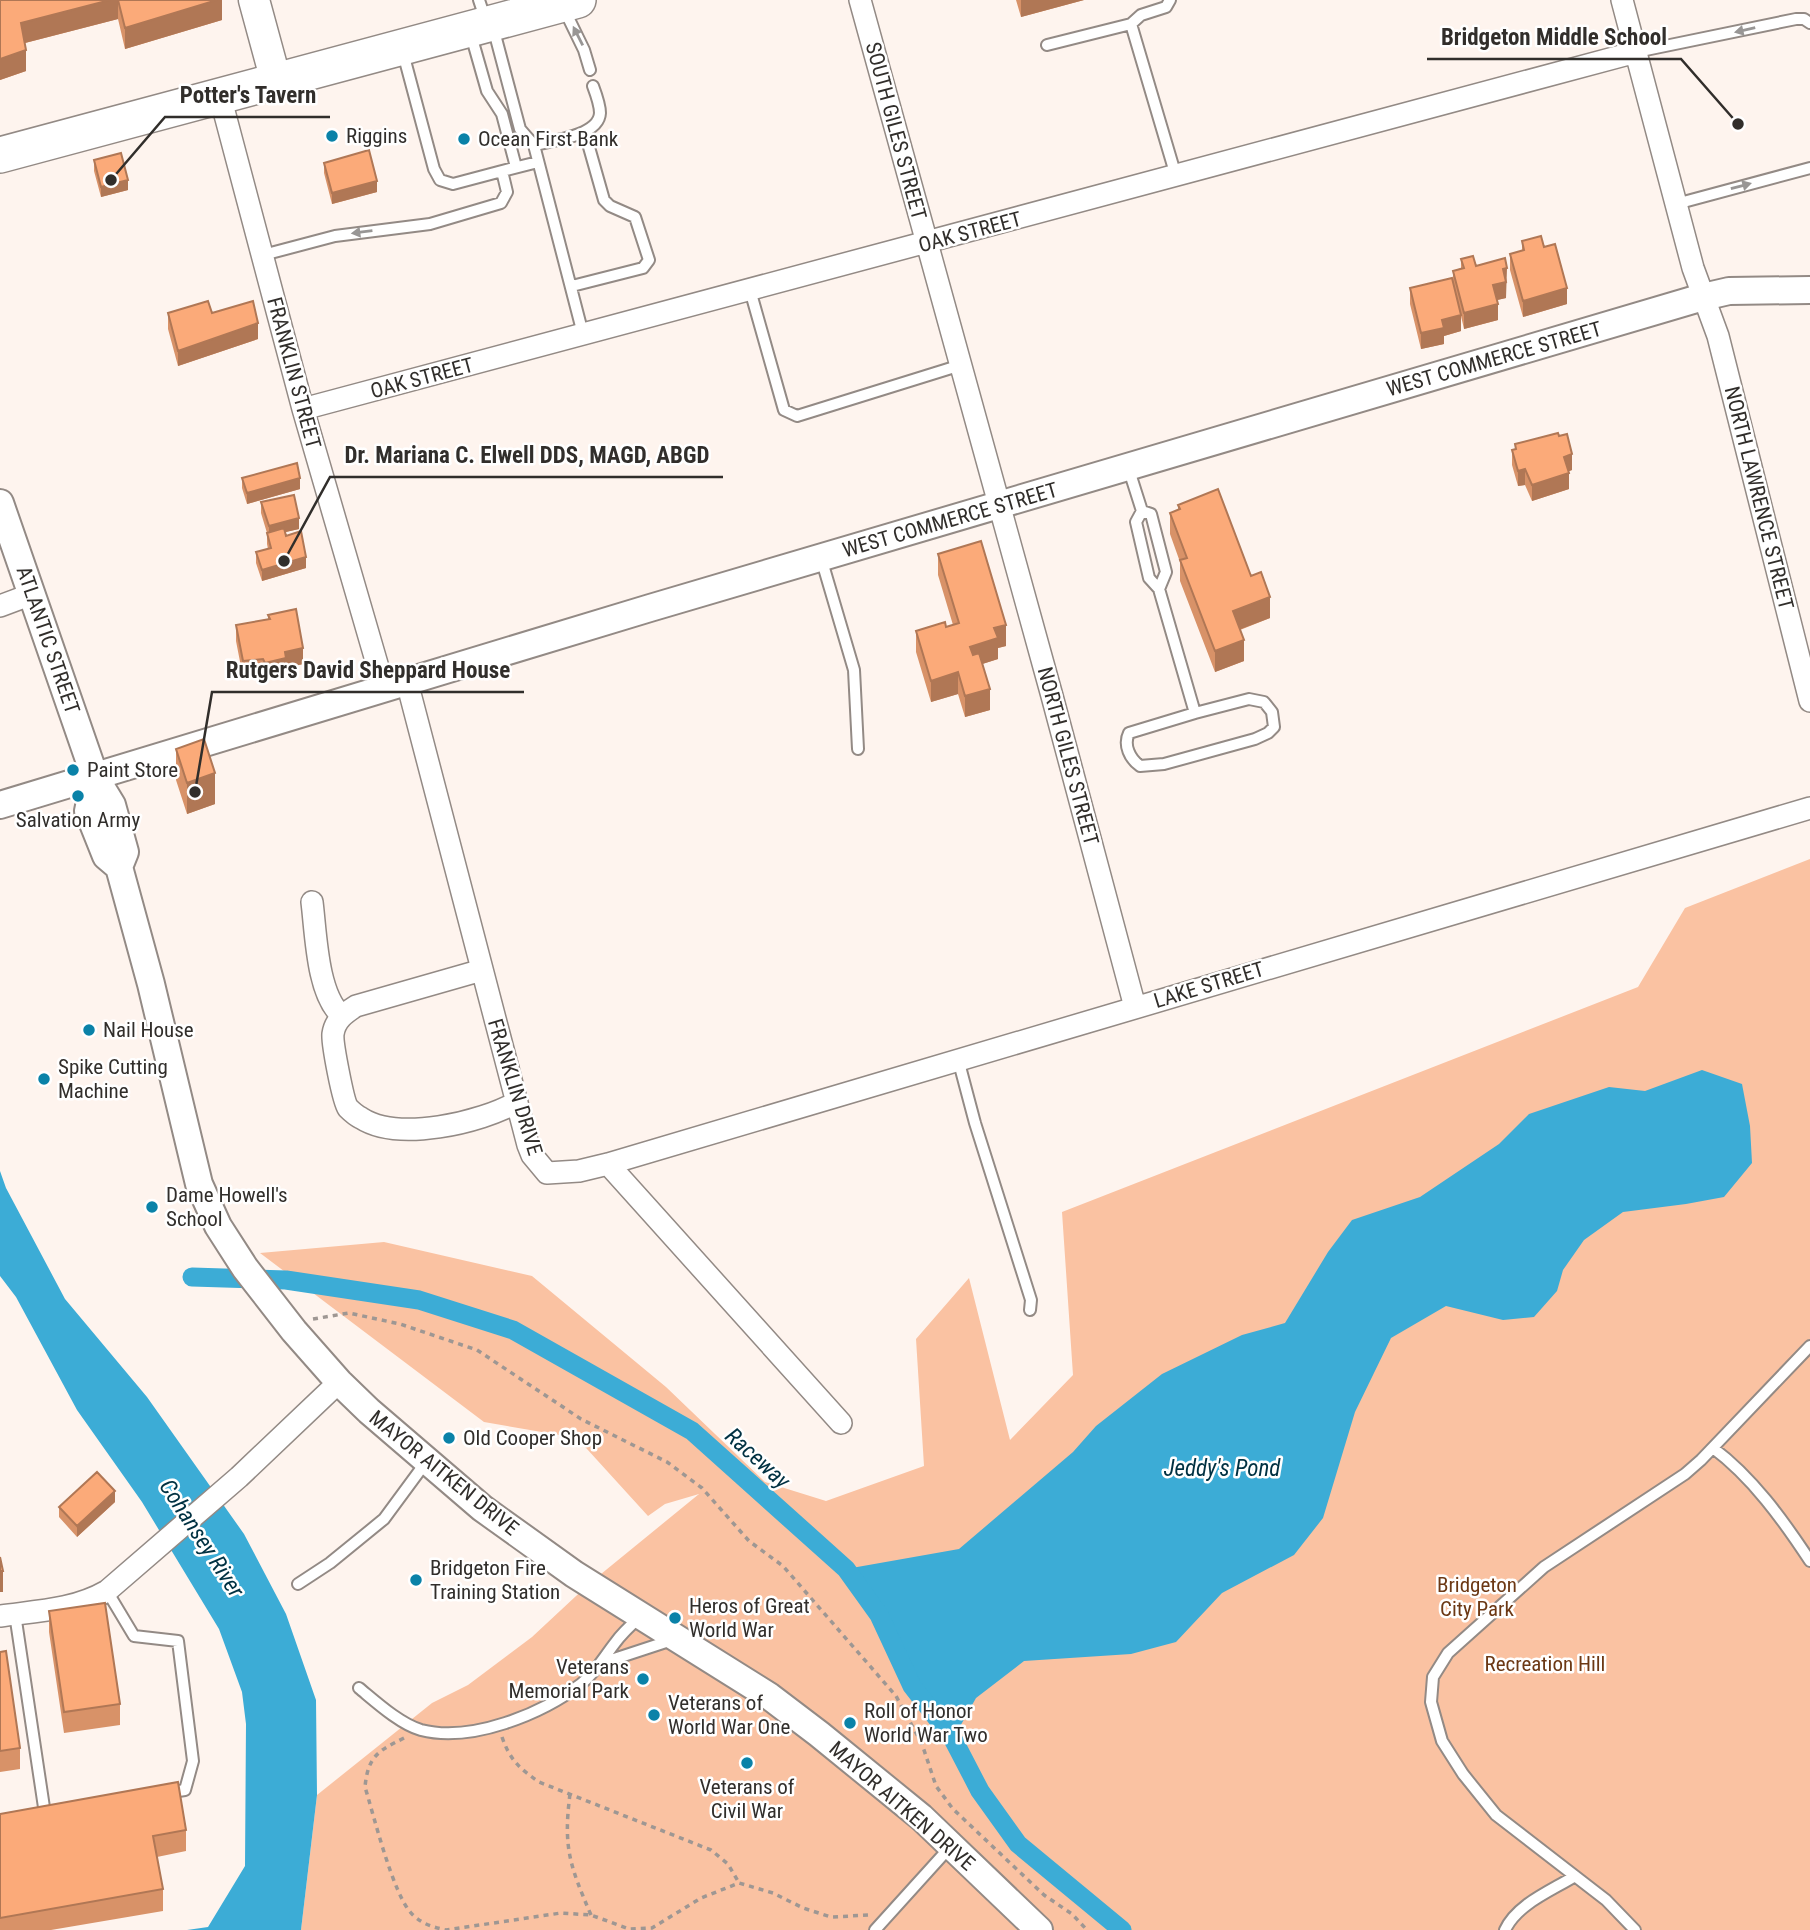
<svg xmlns="http://www.w3.org/2000/svg" width="1810" height="1930" viewBox="0 0 1810 1930" font-family="'Roboto Condensed',sans-serif">
	<style>
		.green { fill: #fac2a2 }
		.water { fill: #3cacd6 }
		.lines { fill: none; stroke-linecap: round; stroke-linejoin: round }
		.canal { stroke: #3cacd6; stroke-width: 19 }
		.service-casing { stroke: #938a85; stroke-width: 14 }
		.minor-casing { stroke: #938a85; stroke-width: 24 }
		.tertiary-casing { stroke: #938a85; stroke-width: 30 }
		.secondary-casing { stroke: #938a85; stroke-width: 33 }
		.trunk-casing { stroke: #938a85; stroke-width: 38 }
		.path { stroke: #9e9793; stroke-width: 3.5; stroke-dasharray: 5 5; stroke-linecap: butt }
		.service { stroke: #fff; stroke-width: 10 }
		.minor { stroke: #fff; stroke-width: 21 }
		.tertiary { stroke: #fff; stroke-width: 26 }
		.secondary { stroke: #fff; stroke-width: 30 }
		.trunk { stroke: #fff; stroke-width: 35 }
		.wall { fill: #d89268 }
		.shaded-wall { fill: #b07755 }
		.building { fill: #fbaa79; stroke: #b07755; stroke-width: 2 }
		.oneway { fill: #989695 }
		.poi-dot { fill: #0a82a8; stroke: #fff; stroke-width: 2.5 }
		.labels { text-anchor: middle; stroke-width: 5; stroke-linejoin: round; paint-order: stroke }
		.street-label { font-size: 21px; fill: #312e2b; stroke: #fff }
		.poi-label { font-size: 21px; fill: #312e2b; stroke: #fff; text-anchor: start }
		.park-label { font-size: 21px; fill: #6c3814; stroke: #fff }
		.water-label { font-size: 23px; font-style: italic; fill: #003142; stroke: #fff }
		.leader { fill: none; stroke: #312e2b; stroke-width: 2.5 }
		.callout-dot { fill: #312e2b; stroke: #fff; stroke-width: 2.5 }
		.callout-label { font-size: 23px; text-anchor: middle; font-weight: bold; fill: #312e2b; stroke: #fff; stroke-width: 5; stroke-linejoin: round; paint-order: stroke }
	</style>
	<rect width="100%" height="100%" fill="#fef4ee"/>
	<path class="green" d="M1810,859V1930H301L317,1795L432,1703L468,1685L532,1637L590,1583L699,1494L665,1504L648,1516L577,1438L484,1422L260,1253L384,1242L532,1276L666,1387L765,1482L826,1501L924,1466L916,1339L969,1278L1010,1440L1073,1375L1062,1212L1638,987L1685,908Z"/>
	<path class="water" d="M1702,1070L1742,1084L1750,1126L1752,1163L1724,1197L1686,1204L1623,1212L1584,1240L1563,1270L1557,1291L1534,1317L1503,1320L1446,1306L1391,1338L1355,1412L1323,1518L1294,1555L1222,1593L1176,1642L1131,1654L1024,1661L976,1698L953,1739L912,1686L879,1615L846,1569L959,1549L1073,1452L1096,1426L1162,1374L1242,1335L1285,1323L1328,1252L1352,1220L1420,1197L1499,1144L1529,1114L1609,1087L1645,1091Z
		M0,1171L6,1188L65,1299L147,1397L244,1534L286,1614L316,1700L317,1795L301,1930H187L208,1927L245,1866L246,1724L242,1692L219,1629L142,1502L77,1410L16,1297L0,1276Z"/>
	<g class="lines">
		<path class="canal" d="M192,1277L286,1280L419,1300L513,1330L692,1431L846,1569L879,1615L912,1686L953,1739L980,1791L1018,1844L1122,1930"/>
		<defs>
			<path id="service" d="M479,0L486,21
				M1170,0L1166,7L1141,15L1131,24L1176,176
				M564,9L584,50L590,70
				M493,27L520,129L534,145L583,334
				M471,35L487,91L502,114L516,167
				M1047,45L1131,24
				M1636,52L1796,19H1804L1810,23
				M403,53L434,169L440,180L453,184L502,171
				M534,145C551,141 599,136 600,113C600,105 596,94 593,86
				M1676,204L1810,168
				M263,255L335,236L430,224L501,203L507,192L502,171L538,162
				M572,286L643,268L649,260L635,217L610,206L604,200L585,133
				M750,290L784,410L797,416L961,365
				M1128,467L1142,511L1136,522L1149,578L1159,589L1166,572L1151,514L1142,511
				M821,558L854,670L858,749
				M1159,589L1195,713L1129,733C1123,745 1130,759 1140,766L1164,764L1255,739L1268,733L1274,727L1272,712L1264,702L1249,699L1195,713
				M958,1059L975,1123L1031,1300L1030,1310
				M1713,1448C1752,1477 1783,1520 1810,1561
				M298,1584L330,1563L384,1519L426,1462
				M107,1591L134,1636L178,1641L193,1761L185,1790L165,1793
				M15,1614L45,1814
				M602,1663L672,1640
				M359,1688C376,1702 400,1724 421,1730C471,1743 542,1714 581,1684C596,1672 604,1657 615,1643C622,1633 632,1624 641,1616
				M875,1930L951,1846
				M1505,1930C1517,1904 1551,1891 1575,1876
				M1635,1930L1606,1900L1496,1815L1463,1774L1442,1741L1431,1702L1433,1677L1448,1653L1544,1567L1685,1474L1701,1460L1810,1346"/>
			<path id="minor" d="M860,0L1052,696L1135,1007
				M1622,0L1693,268L1718,336L1810,701
				M220,96L303,409L384,688
				M303,409L1636,52
				M0,606L32,594
				M407,682L528,1145L532,1155L547,1173L579,1171L608,1164L1810,808
				M312,902C316,934 317,993 341,1015
				M482,970L356,1006C345,1013 335,1020 333,1034C332,1043 343,1101 348,1108C351,1111 357,1116 361,1118C398,1142 480,1123 517,1102
				M608,1164L841,1423
				M0,1616C37,1611 74,1610 107,1591L239,1477L339,1382"/>
			<path id="tertiary" d="M0,503L95,777L112,805L125,852L119,867
				M95,777L88,811L106,856L119,867L151,984L199,1184L218,1226L245,1268L294,1331L339,1382L369,1411L482,1508L574,1574L769,1696L819,1734L921,1817L1039,1930
				M0,805L650,608L1703,297L1729,291L1810,290"/>
			<path id="secondary" d="M254,0L276,81"/>
			<path id="trunk" d="M0,155L578,0"/>
		</defs>
		<use href="#service" class="service-casing"/>
		<use href="#minor" class="minor-casing"/>
		<use href="#tertiary" class="tertiary-casing"/>
		<use href="#secondary" class="secondary-casing"/>
		<use href="#trunk" class="trunk-casing"/>
		<path class="path" d="M313,1319L349,1313L400,1324L477,1350L581,1419L667,1462L702,1488L749,1541L783,1566L896,1696L922,1744L936,1786L953,1809L1044,1895L1072,1914L1087,1930
			M502,1737C510,1760 519,1768 539,1782L711,1850L728,1864L739,1883
			M404,1738C378,1751 368,1756 365,1787C374,1816 393,1895 412,1914C422,1924 432,1927 446,1930L561,1913L591,1915L629,1929L652,1928L701,1898L739,1883L773,1893L803,1908L831,1917L870,1915
			M570,1794C563,1848 570,1866 591,1915"/>
		<use href="#service" class="service"/>
		<use href="#minor" class="minor"/>
		<use href="#tertiary" class="tertiary"/>
		<use href="#secondary" class="secondary"/>
		<use href="#trunk" class="trunk"/>
	</g>
	<path class="wall" d="M0,0H222V20L125,49L118,19L25,43L26,71L0,80Z
		M1016,0H1084L1021,17Z
		M94,160L128,190L101,197L94,171Z
		M324,163L377,192L332,204L324,173Z
		M1522,241L1544,247L1567,304L1523,317L1510,270V254L1522,251Z
		M1461,259L1507,284H1506V298L1497,300L1498,320L1464,329L1461,316V331L1444,336V344L1421,349L1410,304V288L1453,284V271L1461,268Z
		M168,313H212L258,339L178,366L168,329Z
		M1515,444L1572,470L1569,471V489L1532,501L1525,485L1518,486L1512,465V450L1515,449Z
		M242,478L300,489L247,504L242,488Z
		M261,502L299,529L285,532L286,536L306,568L262,581L256,563V552L268,549L267,544V533L261,513Z
		M1178,505L1251,576L1270,618L1240,630L1244,661L1215,672L1180,581V562L1170,534V513L1178,510Z
		M938,554L1006,646L998,648V659L982,664L990,710L965,717L958,694L931,702L916,652V631L946,627L953,625L938,575Z
		M268,615L303,664L286,668V673L265,679L263,675L243,677L236,641V625L268,619Z
		M176,749L215,804L187,814L176,780Z
		M115,1502L77,1537L59,1517V1507Z
		M49,1611L120,1704V1725L64,1733L49,1632Z
		M0,1652L20,1748V1769L0,1772Z
		M0,1814L186,1830V1851L157,1857L163,1889V1911L51,1930H0Z"/>
	<path class="shaded-wall" d="M110,0H118V19L21,44V23Z
		M217,0H222V20L125,49V28Z
		M1021,0H1084L1021,17Z
		M26,50V71L0,80V59Z
		M128,180V190L101,197V187Z
		M377,181V192L332,204V193Z
		M1507,268L1506,298L1493,301V285L1503,269Z
		M1567,288V304L1523,317V301Z
		M1498,304V320L1464,329V313Z
		M1461,315V331L1444,336V344L1421,349V333L1442,320Z
		M258,323V339L178,366V351Z
		M1572,454V470L1564,473V457Z
		M1525,469V485L1518,486V471Z
		M1569,473V489L1532,501V485Z
		M300,478V489L247,504V493Z
		M299,518V529L269,536V526Z
		M306,557V568L262,581V570Z
		M1270,597V618L1233,632V611Z
		M1006,625V646L998,648V659L970,668V647L994,628Z
		M1244,640V661L1215,672V651Z
		M303,648V664L286,668V673L265,679V663L285,652Z
		M958,672V694L931,702V681Z
		M990,689V710L965,717V696Z
		M215,773V804L187,814V783Z
		M115,1491V1502L77,1537V1526Z
		M0,1571H3V1592H0Z"/>
	<path class="building" d="M0,0H110L21,23L26,50L0,59Z
		M118,0H217L125,28Z
		M369,150L377,181L332,193L324,163Z
		M121,153L128,180L101,187L94,160Z
		M1541,236L1544,247L1555,244L1567,288L1523,301L1510,254L1524,250L1522,241Z
		M1473,256L1476,266L1505,258L1507,268L1503,269L1506,282L1493,285L1498,304L1464,313L1453,271L1464,268L1461,259Z
		M1452,278L1461,315L1442,320L1444,328L1421,333L1410,288Z
		M208,301L212,313L253,301L258,323L178,351L168,313Z
		M1558,433L1559,436L1567,434L1572,454L1564,457L1569,473L1532,485L1525,469L1518,471L1512,450L1516,449L1515,444Z
		M297,463L300,478L247,493L242,478Z
		M1218,489L1251,576L1261,572L1270,597L1233,611L1244,640L1215,651L1180,560L1187,558L1170,513L1180,509L1178,505Z
		M294,495L299,518L269,526L261,502Z
		M284,528L286,536L301,531L306,557L262,570L256,552L271,548L267,533Z
		M981,541L1006,625L994,628L998,638L970,647L973,655L979,653L990,689L965,696L958,672L931,681L916,631L945,622L946,627L959,623L938,554Z
		M296,609L303,648L285,652L286,658L265,663L263,659L243,661L236,625L270,619L268,615Z
		M204,739L215,773L187,783L176,749Z
		M97,1472L115,1491L77,1526L59,1507Z
		M0,1557L3,1571H0Z
		M105,1603L120,1704L64,1712L49,1611Z
		M6,1651L20,1748L0,1751V1652Z
		M178,1782L186,1830L153,1836L163,1889L0,1918V1814Z"/>
	<defs><path id="oneway-solid" d="M-6-.8H1V-3.2L6.5 0L1 3.2V.8H-6Z" transform="scale(1.75)"/></defs>
	<g class="oneway">
		<use href="#oneway-solid" transform="translate(1745 30) rotate(167)"/>
		<use href="#oneway-solid" transform="translate(578 36) rotate(-117)"/>
		<use href="#oneway-solid" transform="translate(1741 186) rotate(-15)"/>
		<use href="#oneway-solid" transform="translate(362 232) rotate(173)"/>
	</g>
	<g class="poi-dot">
		<circle cx="332" cy="136" r="7"/>
		<circle cx="464" cy="139" r="7"/>
		<circle cx="73" cy="770" r="7"/>
		<circle cx="78" cy="796" r="7"/>
		<circle cx="89" cy="1030" r="7"/>
		<circle cx="44" cy="1079" r="7"/>
		<circle cx="152" cy="1207" r="7"/>
		<circle cx="449" cy="1438" r="7"/>
		<circle cx="416" cy="1580" r="7"/>
		<circle cx="675" cy="1618" r="7"/>
		<circle cx="643" cy="1679" r="7"/>
		<circle cx="654" cy="1715" r="7"/>
		<circle cx="850" cy="1723" r="7"/>
		<circle cx="747" cy="1763" r="7"/>
	</g>
	<g class="labels">
		<g class="street-label">
			<text transform="translate(896 131) rotate(75)" y="7">SOUTH GILES STREET</text>
			<text transform="translate(970 232) rotate(-15)" y="7">OAK STREET</text>
			<text transform="translate(1494 359) rotate(-16)" y="7">WEST COMMERCE STREET</text>
			<text transform="translate(294 373) rotate(75)" y="7">FRANKLIN STREET</text>
			<text transform="translate(422 378) rotate(-15)" y="7">OAK STREET</text>
			<text transform="translate(1759 498) rotate(76)" y="7">NORTH LAWRENCE STREET</text>
			<text transform="translate(950 520) rotate(-16)" y="7">WEST COMMERCE STREET</text>
			<text transform="translate(48 640) rotate(71)" y="7">ATLANTIC STREET</text>
			<text transform="translate(1068 756) rotate(75)" y="7">NORTH GILES STREET</text>
			<text transform="translate(1209 985) rotate(-17)" y="7">LAKE STREET</text>
			<text transform="translate(515 1087) rotate(73)" y="7">FRANKLIN DRIVE</text>
			<text transform="translate(444 1473) rotate(39)" y="7">MAYOR AITKEN DRIVE</text>
			<text transform="translate(902 1806) rotate(41)" y="7">MAYOR AITKEN DRIVE</text>
		</g>
		<g class="poi-label">
			<text x="346" y="143">Riggins</text>
			<text x="478" y="146">Ocean First Bank</text>
			<text x="87" y="777">Paint Store</text>
			<text x="78" y="827" text-anchor="middle">Salvation Army</text>
			<text x="103" y="1037">Nail House</text>
			<text x="58" y="1074">Spike Cutting<tspan x="58" dy="24">Machine</tspan></text>
			<text x="166" y="1202">Dame Howell's<tspan x="166" dy="24">School</tspan></text>
			<text x="463" y="1445">Old Cooper Shop</text>
			<text x="430" y="1575">Bridgeton Fire<tspan x="430" dy="24">Training Station</tspan></text>
			<text x="689" y="1613">Heros of Great<tspan x="689" dy="24">World War</tspan></text>
			<text x="629" y="1674" text-anchor="end">Veterans<tspan x="629" dy="24">Memorial Park</tspan></text>
			<text x="668" y="1710">Veterans of<tspan x="668" dy="24">World War One</tspan></text>
			<text x="864" y="1718">Roll of Honor<tspan x="864" dy="24">World War Two</tspan></text>
			<text x="747" y="1794" text-anchor="middle">Veterans of<tspan x="747" dy="24">Civil War</tspan></text>
		</g>
		<g class="park-label">
			<text x="1477" y="1592">Bridgeton<tspan x="1477" dy="24">City Park</tspan></text>
			<text x="1545" y="1671">Recreation Hill</text>
		</g>
		<g class="water-label">
			<text transform="translate(758 1458) rotate(42)" y="8">Raceway</text>
			<text x="1222" y="1476">Jeddy's Pond</text>
			<text transform="translate(202 1538) rotate(57)" y="8">Cohansey River</text>
		</g>
	</g>
	<path class="leader" d="M1738 124L1681 59H1427M111 180L165 117H330M284 561L330 477H723M195 792L212 692H524"/>
	<g class="callout-dot">
		<circle cx="1738" cy="124" r="7"/>
		<circle cx="111" cy="180" r="7"/>
		<circle cx="284" cy="561" r="7"/>
		<circle cx="195" cy="792" r="7"/>
	</g>
	<g class="callout-label">
		<text x="1554" y="45">Bridgeton Middle School</text>
		<text x="248" y="103">Potter's Tavern</text>
		<text x="527" y="463">Dr. Mariana C. Elwell DDS, MAGD, ABGD</text>
		<text x="368" y="678">Rutgers David Sheppard House</text>
	</g>
</svg>
